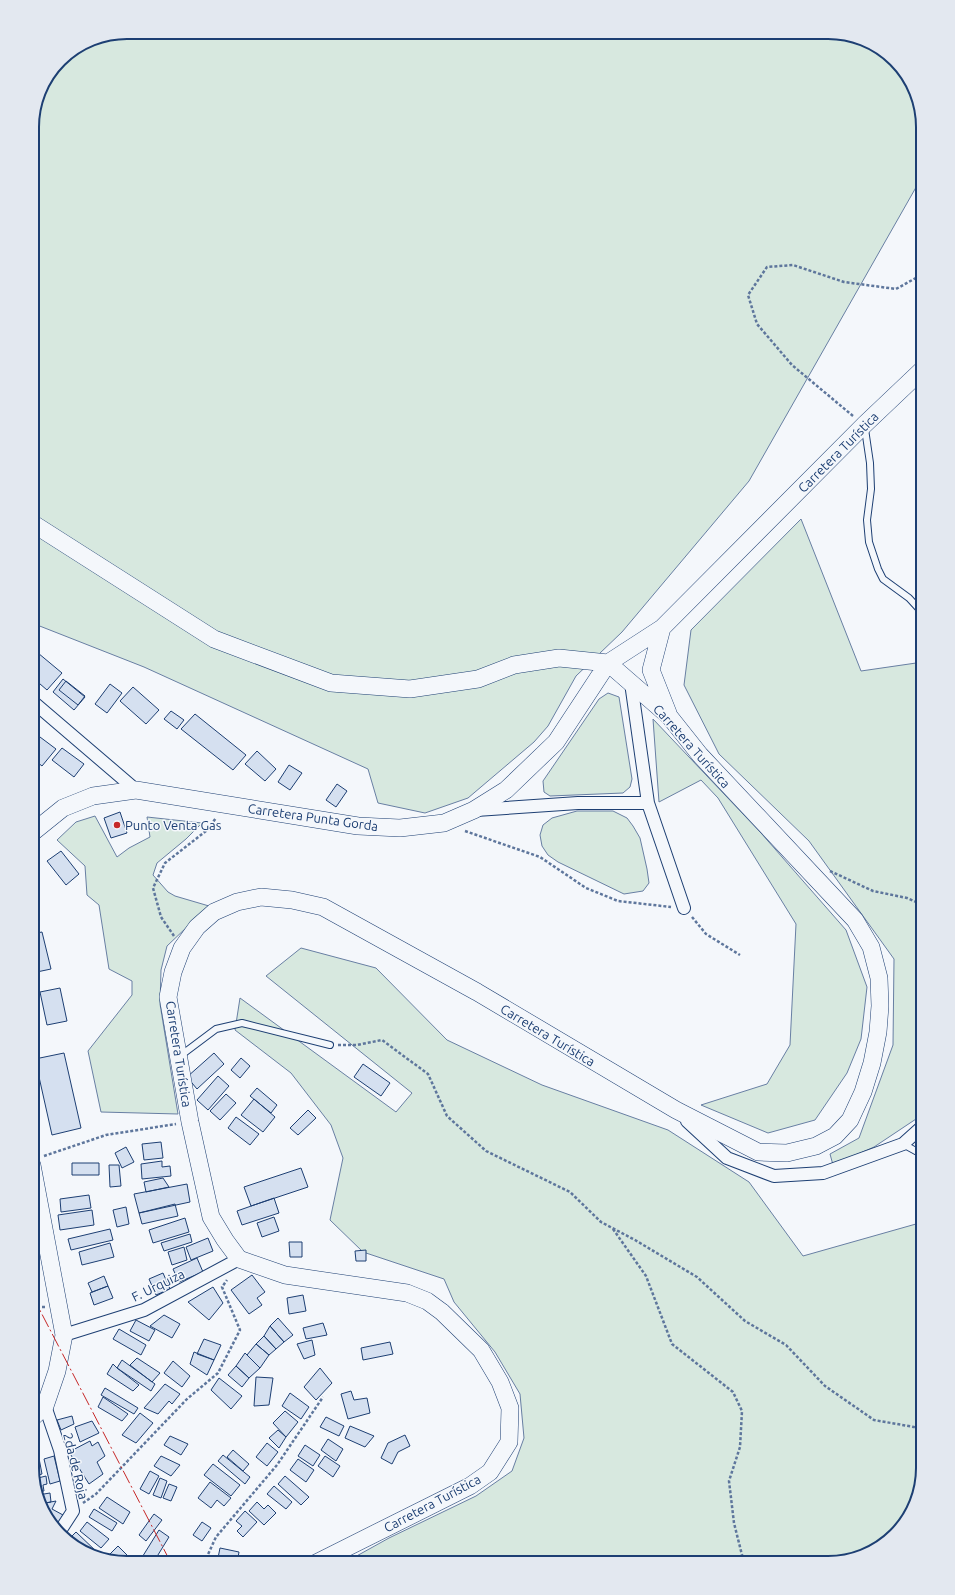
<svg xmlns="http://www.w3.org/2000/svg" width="955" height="1595" viewBox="0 0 955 1595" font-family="Ubuntu,sans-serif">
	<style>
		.green { fill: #d7e8df; stroke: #687fa3 }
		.building { fill: #d5e0f0; stroke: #1d3f73 }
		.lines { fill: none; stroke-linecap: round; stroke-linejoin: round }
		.lane-casing { stroke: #1d3f73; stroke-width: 8 }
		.street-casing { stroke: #1d3f73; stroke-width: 14 }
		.secondary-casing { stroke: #1d3f73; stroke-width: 18 }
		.path { stroke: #5e769c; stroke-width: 2.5; stroke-dasharray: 3 2; stroke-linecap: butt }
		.lane { stroke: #f4f7fb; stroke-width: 6 }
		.street { stroke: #f4f7fb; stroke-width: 12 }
		.secondary { stroke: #f4f7fb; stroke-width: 17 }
		.power { stroke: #c62828; stroke-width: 1; stroke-dasharray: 14 3 2 3; stroke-linecap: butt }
		.poi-dot { fill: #c62828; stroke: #f4f7fb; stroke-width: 1.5 }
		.labels { text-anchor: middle; stroke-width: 3; stroke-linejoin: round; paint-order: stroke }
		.street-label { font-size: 13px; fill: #1d3f73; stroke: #f4f7fb }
		.poi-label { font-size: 13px; fill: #1d3f73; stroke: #f4f7fb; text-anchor: start }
		.rim { fill: none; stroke: #1d3f73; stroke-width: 2 }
	</style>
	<rect width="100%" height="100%" fill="#f4f7fb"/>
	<path class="green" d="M127,32H835L881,48L913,85L923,127V175L749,481L622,632L576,676L548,726L534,742L468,798L425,813L378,803L368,769L144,667L32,623V121L39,90L60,60L91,39Z
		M801,519L861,671L923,662V1109L916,1119L874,1147L833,1165L830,1154L859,1138L893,1045L894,959L809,841L719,754L684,685L691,630Z
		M608,693L619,697L632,779L630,787L623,793L550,796L544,792L543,781L599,699Z
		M653,719L761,833L846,930L867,987L861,1039L847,1073L815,1120L768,1133L701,1105L767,1084L790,1045L796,924L718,798L701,780L659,802Z
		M577,811H613L627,818L633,826L640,838L647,869L649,883L643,891L624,894L558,862L548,855L542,846L540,835L543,825L552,818Z
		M95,816L117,857L129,848L150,837L147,817L202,823L186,839L157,863L153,875L168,892L175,896L209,906L167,946L161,970L160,1004L178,1114L101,1112L88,1051L132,995V981L109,969L99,905L87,895L85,866L57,840L76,822Z
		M301,948L376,968L447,1040L542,1085L668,1130L749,1182L803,1256L923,1222V1469L907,1521L870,1553L828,1563H344L389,1538L476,1496L512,1471L524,1438L520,1394L495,1352L454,1302L444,1279L363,1252L330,1220L343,1158L331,1125L291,1073L235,1030L240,998L396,1112L412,1093L266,976Z"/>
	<path class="building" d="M32,648L62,673L47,690L32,677Z
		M63,679L85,697L74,710L53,692Z
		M66,681L85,696L78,705L59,690Z
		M110,684L122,693L107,713L95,704Z
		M133,687L159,710L146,724L120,701Z
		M171,711L184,720L177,729L164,719Z
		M195,714L246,755L233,770L181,729Z
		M32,731L56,749L42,766L32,758Z
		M62,748L84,764L74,777L52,760Z
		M257,751L276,769L265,781L245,764Z
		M289,765L302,773L290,790L278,782Z
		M337,784L347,791L336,807L326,800Z
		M120,812L127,833L111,838L104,818Z
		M61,851L79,874L66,885L47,861Z
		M42,932L51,969L32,973V934Z
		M60,988L67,1021L47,1025L40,992Z
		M64,1053L81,1128L52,1135L35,1059Z
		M214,1053L224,1064L197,1089L187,1077Z
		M241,1058L250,1066L240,1078L231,1070Z
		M363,1064L390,1083L381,1096L354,1077Z
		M218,1076L229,1086L208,1110L197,1100Z
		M257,1088L277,1105L271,1113L250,1096Z
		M226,1094L236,1103L220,1120L210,1111Z
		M254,1099L275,1117L263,1132L241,1115Z
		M308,1110L316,1118L298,1135L290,1128Z
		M236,1117L259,1134L250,1145L228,1128Z
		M161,1142L163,1158L144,1160L142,1144Z
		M126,1147L134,1162L122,1168L115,1153Z
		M162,1161V1167L170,1166L171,1176L142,1179L141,1164Z
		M72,1163H99V1175H72Z
		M109,1165H119L121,1186L110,1187Z
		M301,1168L308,1187L251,1206L244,1187Z
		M163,1178L169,1187L146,1192L144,1182Z
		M187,1184L190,1202L139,1213L134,1194Z
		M89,1195L91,1208L61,1212L60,1199Z
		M274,1198L279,1213L242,1225L237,1211Z
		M175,1204L178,1216L142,1224L139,1213Z
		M126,1207L129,1224L117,1227L113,1210Z
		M92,1210L94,1225L60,1230L58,1215Z
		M274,1217L279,1231L262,1237L257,1223Z
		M185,1218L189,1232L153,1243L149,1230Z
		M110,1229L113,1240L71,1250L68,1239Z
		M190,1234L192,1242L164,1251L161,1243Z
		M208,1238L213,1251L191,1260L186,1247Z
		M289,1242H302V1257H290Z
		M110,1243L114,1257L82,1265L79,1252Z
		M184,1247L187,1260L172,1265L168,1252Z
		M366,1250V1261H356L355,1251Z
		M197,1258L203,1272L179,1282L173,1269Z
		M163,1273L170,1289L156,1295L149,1279Z
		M252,1275L265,1292L257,1298L262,1305L249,1314L231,1290Z
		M104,1276L108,1286L92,1292L88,1283Z
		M108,1286L113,1298L94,1305L90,1293Z
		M213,1287L223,1303L209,1320L188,1302Z
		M303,1295L306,1311L289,1314L287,1298Z
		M164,1315L180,1324L172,1338L150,1326Z
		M278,1318L293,1335L284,1342L270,1326Z
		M136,1320L155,1330L149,1341L130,1331Z
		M323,1323L327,1335L306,1339L303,1328Z
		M270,1326L284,1342L276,1349L264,1336Z
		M119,1329L146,1345L141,1355L113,1339Z
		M264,1336L276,1349L269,1355L256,1344Z
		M204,1339L221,1345L214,1360L197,1354Z
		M312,1340L315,1355L304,1359L297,1344Z
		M390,1342L393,1354L363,1360L361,1348Z
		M256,1344L269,1355L260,1368L247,1355Z
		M194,1352L214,1360L207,1375L190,1364Z
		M245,1353L260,1368L249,1378L236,1366Z
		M137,1358L160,1373L152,1382L130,1365Z
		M122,1360L155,1384L151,1391L117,1368Z
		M173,1361L190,1376L182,1387L164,1373Z
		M113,1364L117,1368L139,1385L133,1391L107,1374Z
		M236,1366L249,1378L242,1387L228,1375Z
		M320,1368L332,1383L316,1400L304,1387Z
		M256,1377L273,1378L269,1405L254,1406Z
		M219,1378L242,1396L231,1409L211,1390Z
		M165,1384L180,1394L172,1404L169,1401L158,1414L144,1408Z
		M105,1388L138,1408L134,1414L101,1395Z
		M351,1391L354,1400L367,1398L370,1413L348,1419L341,1394Z
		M290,1393L309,1407L301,1419L282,1406Z
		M103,1397L128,1414L122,1421L98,1407Z
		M285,1411L298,1422L286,1437L273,1423Z
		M140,1413L153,1423L136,1443L122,1435Z
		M72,1416L74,1424L61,1430L57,1420Z
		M326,1417L344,1426L339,1436L320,1427Z
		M92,1421L99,1433L80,1442L75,1427Z
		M350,1426L374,1436L365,1447L345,1438Z
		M278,1430L286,1437L279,1448L269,1438Z
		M405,1435L410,1446L398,1452L392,1464L381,1458L388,1443Z
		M170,1436L188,1444L181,1455L164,1445Z
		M328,1439L343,1449L336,1461L321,1450Z
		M90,1441L92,1446L98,1442L105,1456L97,1462L103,1474L89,1484L69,1452Z
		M267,1443L278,1452L267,1466L256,1457Z
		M305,1445L320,1455L313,1466L298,1456Z
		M233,1450L249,1464L243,1471L227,1457Z
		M38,1453L42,1474L34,1476L32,1454Z
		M223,1455L250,1477L245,1484L218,1461Z
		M54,1456L60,1481L50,1484L44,1459Z
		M161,1456L180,1465L171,1476L154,1466Z
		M325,1456L340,1466L333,1477L318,1466Z
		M298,1459L314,1470L306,1482L290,1470Z
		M213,1464L240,1485L231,1496L204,1475Z
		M150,1471L159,1476L149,1494L140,1489Z
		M46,1476L47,1484L43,1485L44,1491L37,1492L34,1479Z
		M285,1476L309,1497L301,1505L278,1484Z
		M160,1478L167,1481L161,1498L153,1495Z
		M210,1482L231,1498L224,1506L217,1500L211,1508L198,1498Z
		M169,1484L177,1487L171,1501L163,1498Z
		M274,1486L292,1502L286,1509L267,1494Z
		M50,1493L51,1502L40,1504L38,1495Z
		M107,1497L130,1512L123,1524L99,1508Z
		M56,1501L52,1509L63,1515L56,1527L42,1510L40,1504Z
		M257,1502L264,1509L268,1505L276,1513L264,1525L249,1511Z
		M94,1509L117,1523L112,1531L89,1517Z
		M245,1511L257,1522L243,1537L237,1531L242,1526L236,1521Z
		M154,1514L162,1520L146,1541L139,1535Z
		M87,1522L109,1539L101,1548L80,1531Z
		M202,1522L211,1528L202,1541L193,1535Z
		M159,1530L169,1537L153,1563H148L141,1559Z
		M76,1532L98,1553L96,1554L74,1547L68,1540Z
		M118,1546L129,1557L123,1563L106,1558Z
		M220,1548L239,1552L237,1563H217Z
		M157,1557L170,1563H155Z"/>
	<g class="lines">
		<defs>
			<path id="lane" d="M865,429L870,463L871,489L867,520L869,542L878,569L883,579L909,598L920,610
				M180,1056L216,1029L242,1023L330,1045
				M903,1144L923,1155"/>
			<path id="street" d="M631,683L648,803L684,908
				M32,701L136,790
				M476,810L578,803H648
				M687,1121L727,1158L774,1176L823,1173L903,1144L923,1126
				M64,1335L144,1310L239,1259
				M45,1406L60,1450L73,1511L60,1531"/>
			<path id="secondary" d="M32,523L214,639L331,683L410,689L478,679L514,665L559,658L608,663
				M662,628L651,670L668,713
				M32,833L63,808L93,796L136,790L358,826L400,828L444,823L474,810L506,790L556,742L608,663L662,628L864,425L923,369
				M32,1418L45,1406L57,1371L64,1335L32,1165
				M316,1563L470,1486L490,1472L509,1442L510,1408L500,1382L481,1350L442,1312L427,1301L407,1293L285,1275L239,1259L225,1240L211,1217L190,1122L168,997L173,972L182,948L197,927L214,912L237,902L261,897L292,900L323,907L477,992L676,1110L758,1152L787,1153L816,1146L835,1136L850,1120L863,1092L872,1063L878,1032L880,1006L879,978L871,947L855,920L700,755L669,716L608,663"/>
		</defs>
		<use href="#lane" class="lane-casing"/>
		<use href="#street" class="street-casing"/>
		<use href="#secondary" class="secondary-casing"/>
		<path class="path" d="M853,416L792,365L757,324L748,295L767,267L793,265L844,282L896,289L923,274
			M465,831L540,857L586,888L618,901L671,907
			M830,871L873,891L907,898L923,905
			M692,917L706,934L740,955
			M174,936L161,917L153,888L165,863L206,831L216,818
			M338,1045H357L382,1040L428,1074L447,1116L486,1151L570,1192L601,1222L635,1240L697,1277L745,1321L786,1345L825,1386L874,1420L914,1427L923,1432
			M44,1156L106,1135L176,1124
			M613,1229L646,1276L672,1344L733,1392L742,1411L740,1447L729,1481L734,1523L742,1555L747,1563
			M32,1307H45
			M83,1503L96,1494L187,1399L218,1373L240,1330L222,1287L227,1280
			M204,1563L216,1537L277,1465L323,1397"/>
		<use href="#lane" class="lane"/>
		<use href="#street" class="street"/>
		<use href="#secondary" class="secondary"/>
		<path class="power" d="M32,1295L171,1563"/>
	</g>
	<circle class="poi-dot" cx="117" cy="825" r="4"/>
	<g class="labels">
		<g class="street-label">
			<text transform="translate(838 452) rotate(-45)" y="5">Carretera Turística</text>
			<text transform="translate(692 746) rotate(48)" y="5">Carretera Turística</text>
			<text transform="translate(313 817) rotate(8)" y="5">Carretera Punta Gorda</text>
			<text transform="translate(548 1035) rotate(31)" y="5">Carretera Turística</text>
			<text transform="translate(179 1054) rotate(81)" y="5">Carretera Turística</text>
			<text transform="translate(158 1285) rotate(-26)" y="5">F. Urquiza</text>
			<text transform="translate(76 1466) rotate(76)" y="5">2da de Roja</text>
			<text transform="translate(432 1503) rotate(-28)" y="5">Carretera Turística</text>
		</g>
		<g class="poi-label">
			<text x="125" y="830">Punto Venta Gas</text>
		</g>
	</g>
	<path d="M0 0H955V1595H0ZM127 39H828A88 88 0 0 1 916 127V1468A88 88 0 0 1 828 1556H127A88 88 0 0 1 39 1468V127A88 88 0 0 1 127 39Z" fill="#e3e8f0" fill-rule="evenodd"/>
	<path class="rim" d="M127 39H828A88 88 0 0 1 916 127V1468A88 88 0 0 1 828 1556H127A88 88 0 0 1 39 1468V127A88 88 0 0 1 127 39Z"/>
</svg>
